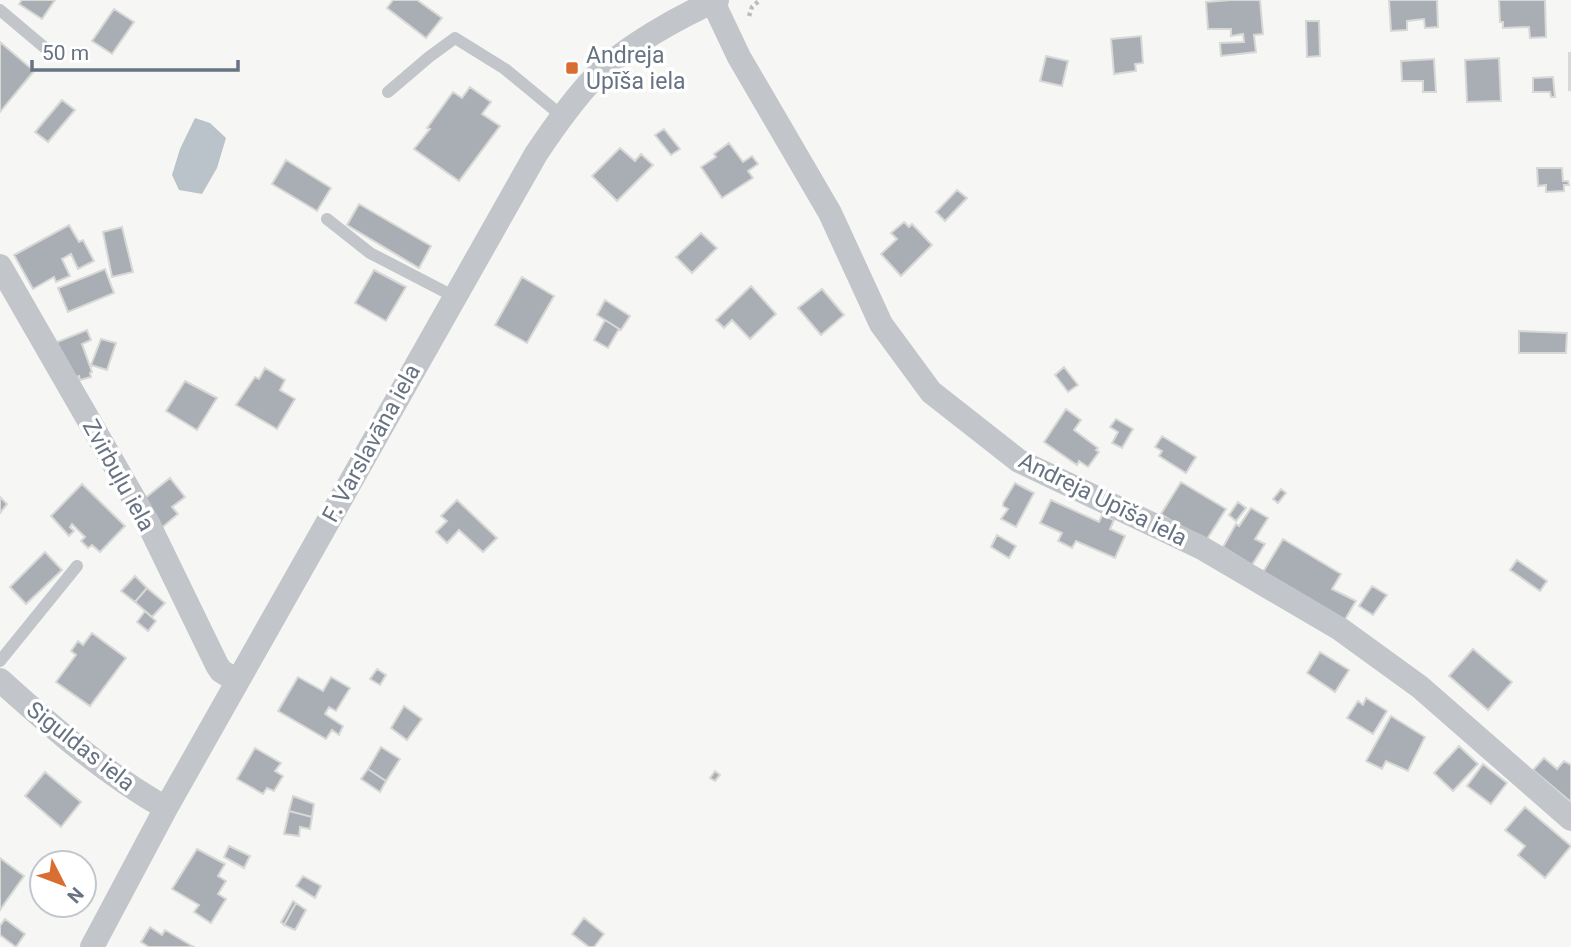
<svg xmlns="http://www.w3.org/2000/svg" width="1571" height="947" viewBox="0 0 1571 947" font-family="Roboto,sans-serif">
	<style>
		.water { fill: #bac3c9 }
		.building { fill: #a9aeb5; stroke: #d8d8d6; stroke-width: 2 }
		.lines { fill: none; stroke-linecap: round; stroke-linejoin: round }
		.path { stroke: #babcbf; stroke-width: 4.5; stroke-dasharray: 3.5 3.5; stroke-linecap: butt }
		.service { stroke: #c2c5c9; stroke-width: 12 }
		.minor { stroke: #c2c5c9; stroke-width: 24 }
		.poi-dot { fill: #d96e32; stroke: #fff; stroke-width: 2.5 }
		.labels { text-anchor: middle; stroke-width: 7; stroke-linejoin: round; paint-order: stroke }
		.poi-label { font-size: 23px; fill: #677383; stroke: #fff; text-anchor: start }
		.street-label { font-size: 23px; fill: #677383; stroke: #fff }
	</style>
	<rect width="100%" height="100%" fill="#f6f7f4"/>
	<path class="water" d="M195,118L210,123L226,138L217,168L202,194L179,190L172,175L180,149Z"/>
	<path class="building" d="M22,0H55L42,19L19,4Z
		M393,0H417L442,18L426,38L387,8Z
		M1231,0H1260L1263,34L1254,35L1256,52L1221,56L1220,43L1244,42L1243,34L1231,36V29H1208L1206,2Z
		M1389,0H1437L1438,27L1425,28L1424,19L1407,21V30L1391,31Z
		M1499,0H1545L1546,37L1530,38L1529,27L1503,28V22H1500Z
		M114,9L134,22L112,54L92,41Z
		M1306,21H1319L1320,56L1307,57Z
		M1141,36L1143,63L1135,64L1136,71L1114,74L1111,39Z
		M0,42L34,71L0,112Z
		M1569,53H1571V90H1569Z
		M1046,56L1068,61L1062,86L1040,81Z
		M1499,58L1501,101L1467,102L1465,60Z
		M1434,59L1436,92H1423V81H1402L1401,61Z
		M1553,77L1555,97H1551L1550,92H1533V78Z
		M470,87L491,102L482,114L500,126L459,181L414,149L430,129L427,128L453,92L462,98Z
		M62,100L75,110L48,142L35,132Z
		M664,129L680,149L671,155L655,135Z
		M729,143L743,162L752,156L758,164L748,171L753,178L722,198L701,167L716,157L714,154Z
		M620,148L635,161L641,154L653,165L617,201L592,176Z
		M286,160L331,188L317,211L272,184Z
		M1537,168H1562L1563,181H1568L1569,185H1564V191L1546,192V185L1538,186Z
		M957,190L967,198L945,221L936,212Z
		M359,204L431,246L419,268L347,225Z
		M904,222L909,227L912,224L932,245L901,276L881,254L897,239L891,233Z
		M69,225L79,242L83,240L94,261L78,269L71,254L62,259L70,276L56,282L54,277L33,289L14,255Z
		M122,227L133,272L112,277L103,232Z
		M701,233L717,248L692,273L676,257Z
		M105,269L114,293L68,312L58,288Z
		M374,270L406,287L386,321L355,303Z
		M522,277L554,296L527,343L495,325Z
		M751,286L776,314L750,339L732,320L724,328L716,320Z
		M822,289L844,315L821,335L798,308Z
		M605,300L630,316L621,330L597,315Z
		M605,320L619,329L608,348L594,340Z
		M87,330L91,340L82,344L92,372L90,373L91,377L80,380L79,376L71,379L57,342Z
		M1519,331L1567,333L1566,353H1519Z
		M101,339L116,343L107,370L91,365Z
		M1064,367L1078,385L1068,392L1055,375Z
		M265,368L285,380L280,390L295,399L277,429L236,405L255,377L259,379Z
		M185,381L217,398L197,430L166,411Z
		M1066,409L1081,420L1074,430L1098,448L1096,450L1099,452L1088,467L1079,461L1077,465L1044,442Z
		M1116,419L1133,429L1122,448L1112,443L1118,432L1110,427Z
		M1162,436L1196,457L1186,473L1159,456L1162,451L1155,447Z
		M170,478L185,497L172,507L178,514L159,530L139,503Z
		M1181,482L1226,509L1205,542L1161,514Z
		M1015,483L1034,493L1016,527L1001,519L1008,509L1003,506V503Z
		M82,484L125,526L100,552L92,545L88,548L81,541L85,537L72,524L70,527L74,531L69,536L51,516Z
		M1281,489L1286,493L1278,503L1273,499Z
		M0,497L7,504L0,513Z
		M457,500L497,538L483,552L459,530L447,543L436,532L447,521L441,516Z
		M1051,500L1099,522L1102,515L1114,520L1110,529L1125,536L1115,558L1076,541L1072,548L1058,541L1062,533L1040,523Z
		M1238,502L1246,508L1236,521L1229,515Z
		M1251,508L1268,518L1255,539L1265,544L1252,565L1223,547L1236,524L1239,526Z
		M997,535L1016,546L1009,558L991,547Z
		M1283,539L1341,574L1332,589L1356,601L1344,621L1263,572Z
		M45,552L62,570L26,604L10,587Z
		M1517,560L1547,581L1540,591L1510,570Z
		M135,576L147,588L135,602L121,591Z
		M1372,586L1387,595L1373,615L1359,606Z
		M147,588L165,603L152,617L135,602Z
		M145,611L156,621L148,631L137,622Z
		M92,633L126,658L90,706L56,682L76,655L71,651L78,641L83,645Z
		M1473,649L1512,682L1488,710L1449,676Z
		M1320,652L1349,670L1335,692L1307,673Z
		M377,669L386,675L380,685L370,679Z
		M298,677L323,691L331,677L350,688L336,711L329,707L325,714L343,726L339,735L332,730L326,739L278,711Z
		M1366,698L1387,711L1373,734L1347,718L1358,701L1363,705Z
		M404,706L422,719L407,740L391,728Z
		M1391,716L1425,737L1408,771L1386,761L1382,769L1366,761Z
		M1459,746L1478,764L1453,791L1434,773Z
		M381,747L400,759L386,781L368,769Z
		M255,748L281,763L275,771L283,776L274,791L267,788L263,794L237,779Z
		M1544,758L1557,769L1564,761L1571,765V802L1533,770Z
		M1483,764L1507,783L1491,804L1467,786Z
		M368,769L386,781L380,792L361,779Z
		M715,771L720,775L715,781L710,778Z
		M45,772L81,802L61,827L25,796Z
		M293,796L314,804L312,817L289,811Z
		M1525,807L1571,846L1545,878L1518,855L1525,846L1505,830Z
		M289,811L312,817L310,829L300,827L299,836L284,834Z
		M229,846L250,856L244,868L224,857Z
		M197,849L225,864L218,876L226,881L218,894L226,899L211,923L194,912L199,905L172,889Z
		M0,858L24,876L0,910Z
		M84,867L92,872L84,885Z
		M303,876L321,886L315,898L296,886Z
		M293,901L296,903L284,925L281,922Z
		M296,903L306,910L295,930L284,925Z
		M584,918L604,934L594,947H589L572,934Z
		M5,919L25,934L16,947L0,935V926Z
		M150,927L162,935L165,930L194,947H149L141,942Z"/>
	<g class="lines">
		<path class="path" d="M749,16L752,7L760,0"/>
		<path class="service" d="M0,10L51,53
			M388,92L429,57L455,38L505,69L562,116
			M327,219L370,253L453,296
			M0,661L77,566"/>
		<path class="minor" d="M712,0L739,57L830,213L881,324L931,392L1019,461L1202,548L1340,629L1420,687L1571,819
			M0,266L149,525L217,665L221,671L237,681
			M0,680C52,727 105,774 166,808
			M92,947L166,808L536,154C554,127 572,101 595,77C625,47 678,17 717,0"/>
	</g>
	<rect class="poi-dot" x="565" y="61" width="14" height="14" rx="3.5"/>
	<g class="labels">
		<g class="poi-label">
			<text x="586" y="63">Andreja<tspan x="586" dy="26">Upīša iela</tspan></text>
		</g>
		<g class="street-label">
			<text transform="translate(371 443) rotate(-61)" y="8">F. Varslavāna iela</text>
			<text transform="translate(119 475) rotate(61)" y="8">Zvirbuļu iela</text>
			<text transform="translate(1103 499) rotate(26)" y="8">Andreja Upīša iela</text>
			<text transform="translate(81 746) rotate(38)" y="8">Siguldas iela</text>
		</g>
	</g>
	<g transform="translate(63 884) rotate(132)"><circle r="33" fill="#ffffff" stroke="#c2c7cd" stroke-width="2"/>
	<path d="M0-5L12 26L0 18L-12 26Z" fill="#d96e32"/>
	<text y="-10" font-size="19" font-weight="bold" text-anchor="middle" fill="#677383">N</text>
	</g>
	<path d="M32 60v10h206v-10" fill="none" stroke="#677383" stroke-width="3.5"/>
	<text x="42" y="60" font-size="21" fill="#677383" stroke="#ffffff" stroke-width="5" paint-order="stroke">50 m</text>
</svg>
